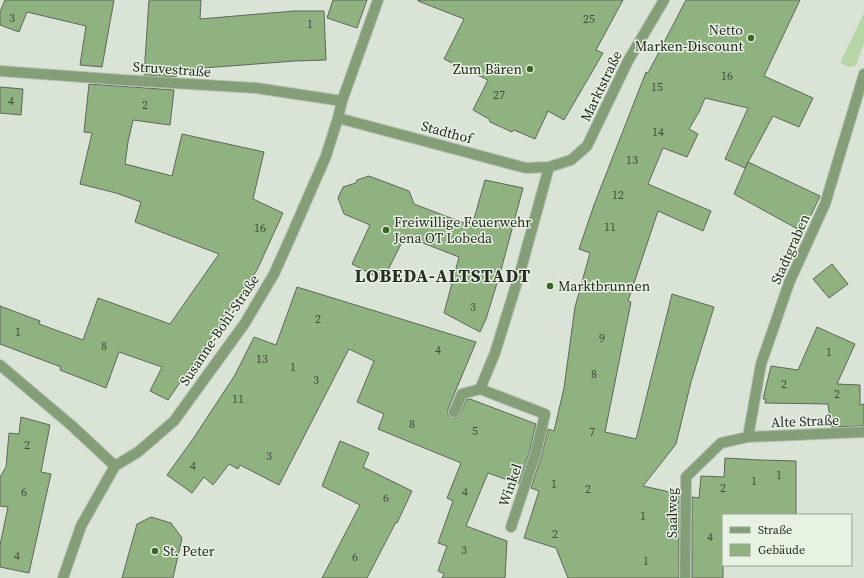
<svg xmlns="http://www.w3.org/2000/svg" width="864" height="578" viewBox="0 0 864 578" font-family="'Source Serif 4',serif">
	<style>
		.green { fill: #b6d6a7 }
		.building { fill: #90b280; stroke: #5e675b }
		.lines { fill: none; stroke-linecap: round; stroke-linejoin: round }
		.minor-casing { stroke: #b6bfb3; stroke-width: 12 }
		.minor { stroke: #849f78; stroke-width: 10 }
		.poi-dot { fill: #3a6522; stroke: #e8f2e3; stroke-width: 1.5 }
		.labels { text-anchor: middle; stroke-width: 3; stroke-linejoin: round; paint-order: stroke }
		.number-label { font-size: 12px; fill: #414c3c }
		.poi-label { font-size: 14px; fill: #272a25; stroke: #e8f2e3; text-anchor: start }
		.street-label { font-size: 14px; fill: #272a25; stroke: #e8f2e3 }
		.district-label { font-size: 18px; font-weight: bold; letter-spacing: 1px; fill: #272a25; stroke: #e8f2e3 }
	</style>
	<rect width="100%" height="100%" fill="#dae4d6"/>
	<path class="green" d="M864,13V43L856,65L850,67L840,63Z"/>
	<path class="building" d="M5,0H114L102,67L80,65L86,26L27,12L19,32L0,25V12Z
		M149,0H201L200,19L294,11H324L326,60L295,61L177,70L176,77L144,75Z
		M333,0H367L357,28L327,18Z
		M418,0H623L596,50L603,53L564,120L548,111L535,139L514,130L512,132L490,122L489,119L473,110L488,80L444,59L464,19L418,1Z
		M686,0H800L764,76L813,98L799,127L773,116L745,168L725,159L748,108L705,98L699,112L689,129L698,134L687,157L663,148L648,184L711,211L703,231L658,211L628,301L631,302L605,432L636,439L672,294L714,307L691,382L676,444L643,486L679,494V578H568L556,548L524,538L539,491L531,488L542,454L548,429L554,431L564,388L575,307L590,253L579,249L594,205L646,72L648,73Z
		M89,84L174,90L170,125L133,120L128,142L125,164L172,176L182,134L264,152L253,199L283,213L257,270L168,400L150,391L162,367L119,352L106,388L60,370L61,367L0,344V306L40,321L39,324L83,340L98,298L170,324L219,254L135,222L141,202L116,193L80,184L92,133L84,132Z
		M0,87L23,89L21,115L0,113Z
		M748,162L820,196L803,232L734,194Z
		M369,176L409,191L414,204L472,226L485,180L523,188L501,270L486,319L480,332L444,313L459,257L405,236L383,280L352,264L370,225L344,214L338,198L343,187L356,183L357,180Z
		M832,264L848,284L829,298L813,279Z
		M297,287L476,342L448,409V413L449,416L454,418L458,417L467,399H470L536,424L530,450L519,484L488,473L466,526L507,541L505,578H442L444,574L438,571L447,546L438,543L453,501L447,498L461,463L378,429L384,414L357,402L374,361L349,349L279,485L240,465L238,469L229,464L213,485L204,477L192,493L167,475L193,439L235,375L254,337L276,345Z
		M817,327L855,344L837,384L860,385V405L864,404V426L831,427L828,404L765,403L766,399H763L771,366L798,370Z
		M21,417L50,425L41,472L51,474L29,573L0,567V545L8,507L0,506V477L6,467L9,433L19,434Z
		M340,441L369,453L363,467L412,491L397,523L396,522L367,578H322L360,505L322,486Z
		M725,458L760,460L796,461V515H723V578H692V497L699,498L701,476L724,477Z
		M151,517L171,523L182,538L173,578H122L137,524Z"/>
	<g class="lines">
		<defs>
			<path id="minor" d="M0,71L123,80L256,88L342,101
				M338,118L526,168L549,167L571,160L587,146L628,61L664,0
				M0,365L71,425L115,466
				M480,389L545,414L536,452L511,527
				M454,412L462,394L480,389L495,353L521,269L549,167
				M748,437L761,364L789,283L825,204L864,74
				M63,578L81,526L115,466L138,452L174,421L245,323L274,274L292,234L326,156L338,118L342,101L378,0
				M685,578L686,477L721,443L748,437L864,432"/>
		</defs>
		<use href="#minor" class="minor-casing"/>
		<use href="#minor" class="minor"/>
	</g>
	<g class="poi-dot">
		<circle cx="751" cy="38" r="4"/>
		<circle cx="530" cy="69" r="4"/>
		<circle cx="386" cy="230" r="4"/>
		<circle cx="550" cy="286" r="4"/>
		<circle cx="155" cy="551" r="4"/>
	</g>
	<g class="labels">
		<g class="number-label">
			<text x="12" y="22">3</text>
			<text x="589" y="23">25</text>
			<text x="310" y="28">1</text>
			<text x="727" y="80">16</text>
			<text x="657" y="91">15</text>
			<text x="499" y="99">27</text>
			<text x="11" y="105">4</text>
			<text x="145" y="109">2</text>
			<text x="658" y="136">14</text>
			<text x="632" y="164">13</text>
			<text x="618" y="199">12</text>
			<text x="610" y="231">11</text>
			<text x="260" y="232">16</text>
			<text x="473" y="311">3</text>
			<text x="318" y="323">2</text>
			<text x="18" y="336">1</text>
			<text x="602" y="342">9</text>
			<text x="104" y="350">8</text>
			<text x="438" y="354">4</text>
			<text x="829" y="356">1</text>
			<text x="262" y="363">13</text>
			<text x="293" y="371">1</text>
			<text x="594" y="378">8</text>
			<text x="316" y="384">3</text>
			<text x="784" y="388">2</text>
			<text x="837" y="398">2</text>
			<text x="238" y="403">11</text>
			<text x="412" y="428">8</text>
			<text x="475" y="435">5</text>
			<text x="592" y="436">7</text>
			<text x="27" y="449">2</text>
			<text x="269" y="460">3</text>
			<text x="193" y="470">4</text>
			<text x="779" y="479">1</text>
			<text x="754" y="485">1</text>
			<text x="554" y="488">1</text>
			<text x="723" y="492">2</text>
			<text x="588" y="493">2</text>
			<text x="24" y="496">6</text>
			<text x="465" y="496">4</text>
			<text x="386" y="502">6</text>
			<text x="643" y="520">1</text>
			<text x="555" y="538">2</text>
			<text x="710" y="541">4</text>
			<text x="464" y="554">3</text>
			<text x="17" y="560">4</text>
			<text x="355" y="561">6</text>
			<text x="646" y="565">1</text>
		</g>
		<g class="poi-label">
			<text x="743" y="35" text-anchor="end">Netto<tspan x="743" dy="16">Marken-Discount</tspan></text>
			<text x="522" y="74" text-anchor="end">Zum Bären</text>
			<text x="394" y="227">Freiwillige Feuerwehr<tspan x="394" dy="16">Jena OT Lobeda</tspan></text>
			<text x="558" y="291">Marktbrunnen</text>
			<text x="163" y="556">St. Peter</text>
		</g>
		<g class="street-label">
			<text transform="translate(172 69) rotate(4)" y="5">Struvestraße</text>
			<text transform="translate(601 86) rotate(-64)" y="5">Marktstraße</text>
			<text transform="translate(447 132) rotate(15)" y="5">Stadthof</text>
			<text transform="translate(790 249) rotate(-66)" y="5">Stadtgraben</text>
			<text transform="translate(219 330) rotate(-56)" y="5">Susanne-Bohl-Straße</text>
			<text transform="translate(805 421) rotate(-2)" y="5">Alte Straße</text>
			<text transform="translate(510 485) rotate(-71)" y="5">Winkel</text>
			<text transform="translate(672 513) rotate(-90)" y="5">Saalweg</text>
		</g>
		<g class="district-label">
			<text x="443" y="282">LOBEDA-ALTSTADT</text>
		</g>
	</g>
	<rect x="722" y="514" width="130" height="52" fill="#e8f2e3" stroke="#9ba297"/>
	<rect x="730" y="527" width="20" height="6" fill="#849f78" stroke="#9ba297"/>
	<text x="758" y="534" font-size="12" fill="#272a25">Straße</text>
	<rect x="730" y="544" width="20" height="12" fill="#90b280" stroke="#9ba297"/>
	<text x="758" y="554" font-size="12" fill="#272a25">Gebäude</text>
</svg>
